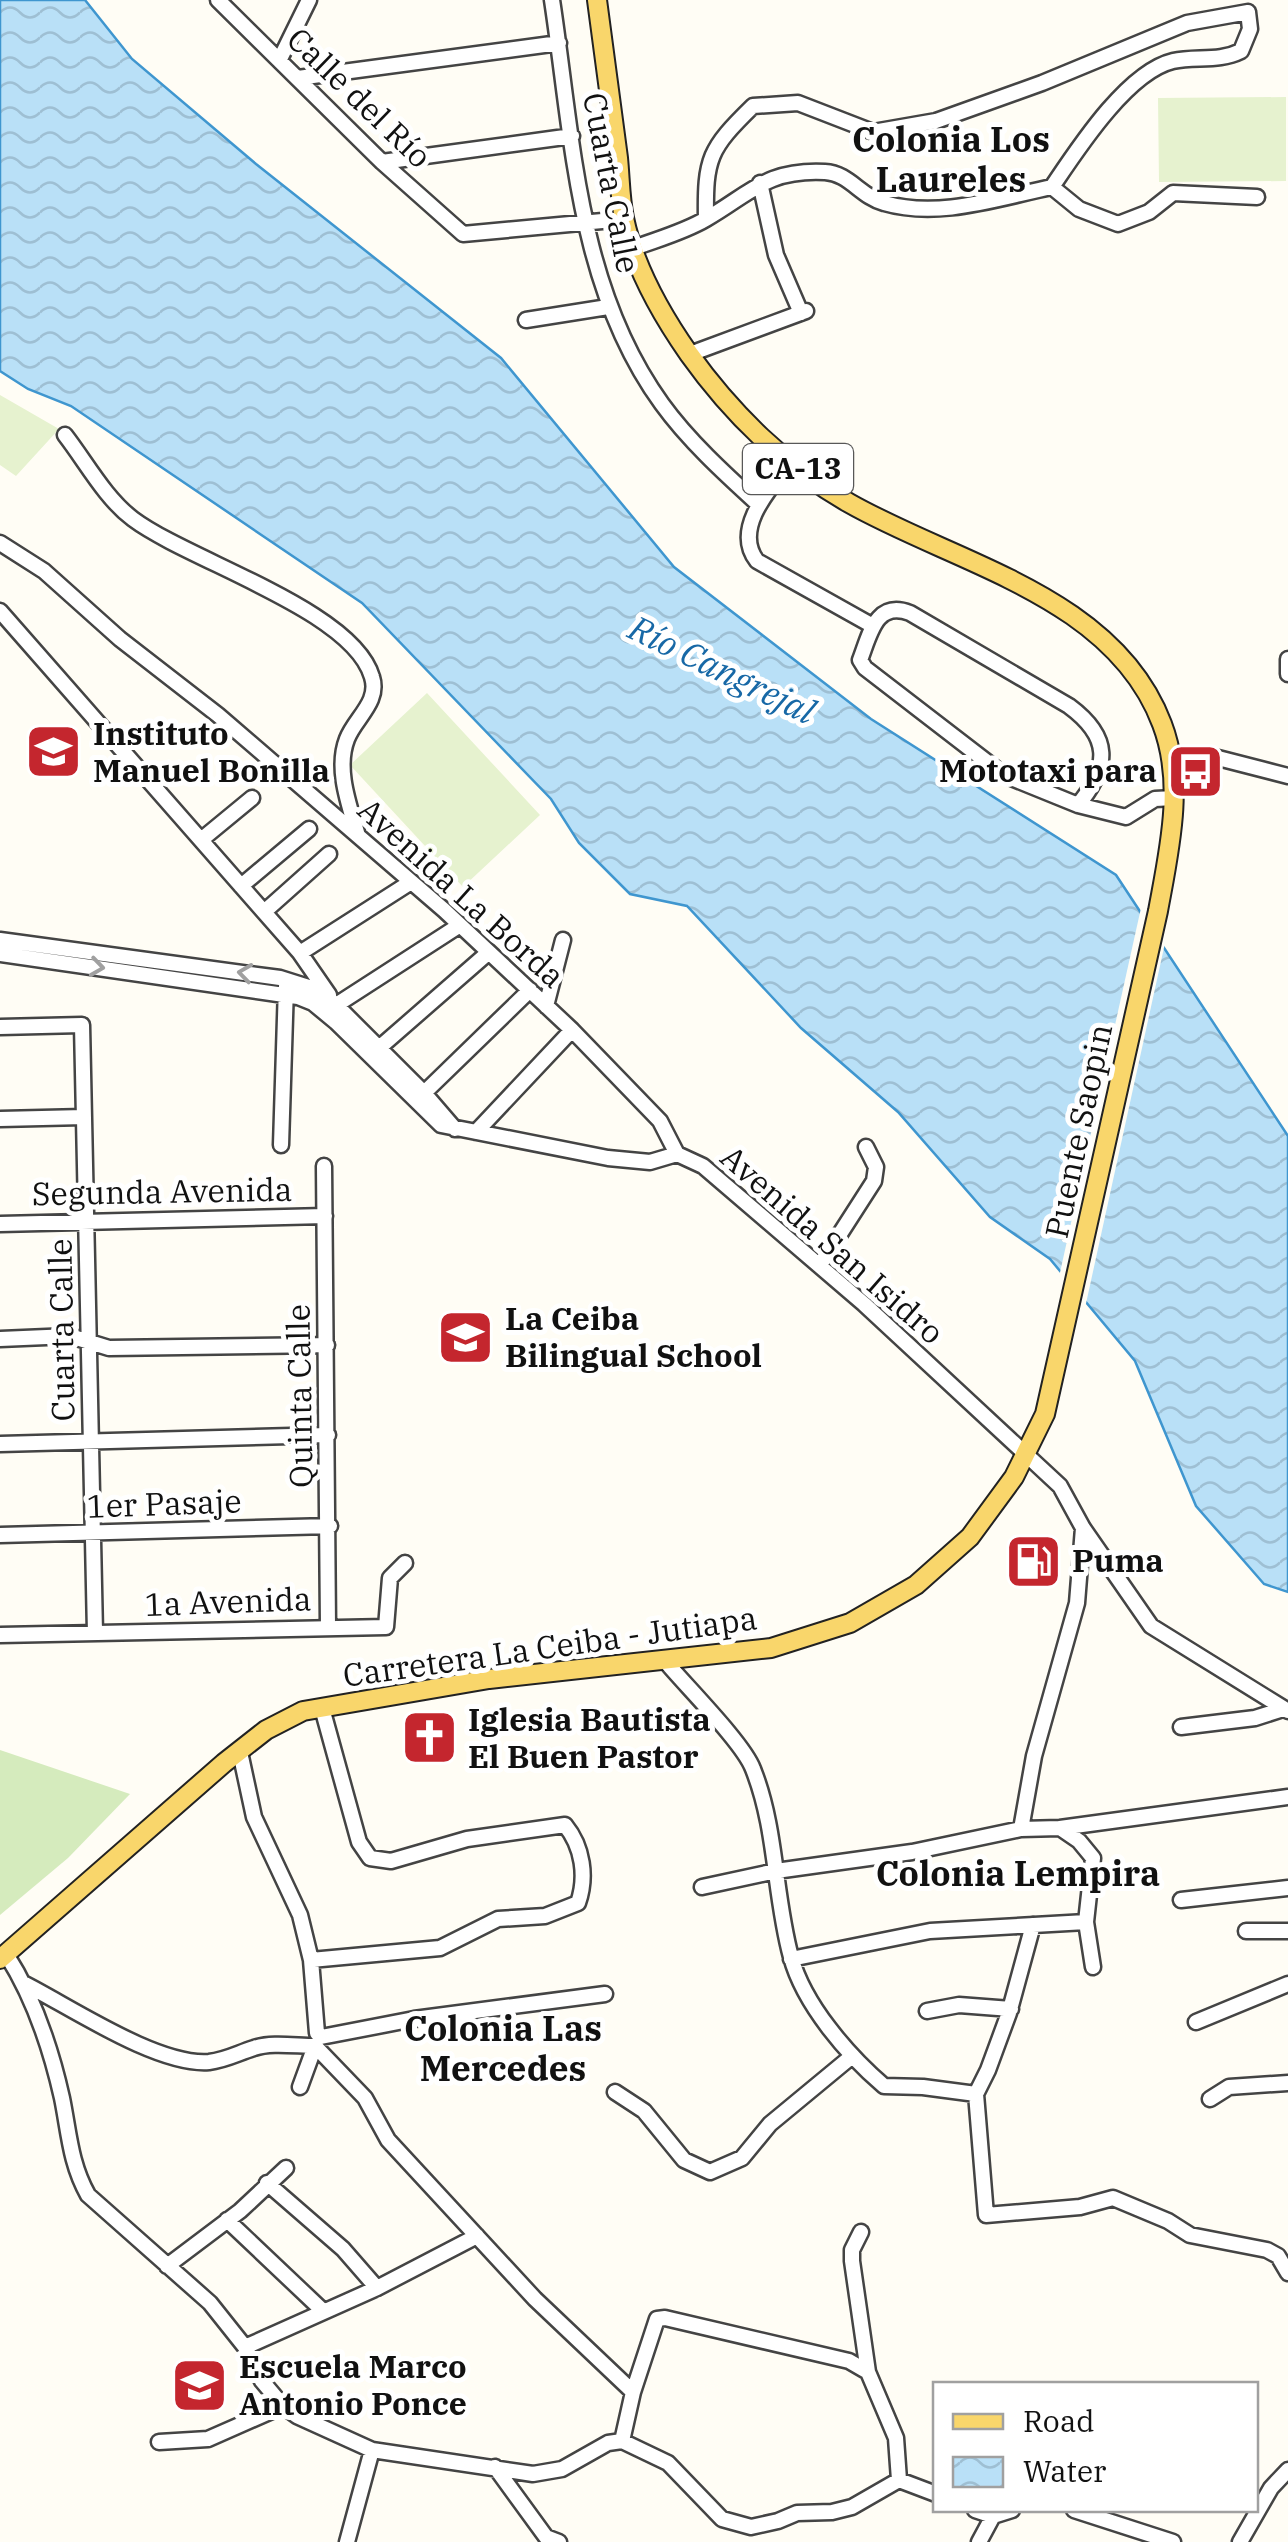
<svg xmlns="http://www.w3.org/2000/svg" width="1288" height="2542" viewBox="0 0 1288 2542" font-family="'IBM Plex Serif',serif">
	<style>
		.grass { fill: #d5ebbd }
		.pitch { fill: #e6f2cf }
		.water { fill: url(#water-waves); stroke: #3f96cf; stroke-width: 2.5 }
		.pier { fill: #fffdf5 }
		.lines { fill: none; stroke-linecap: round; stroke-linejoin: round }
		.minor-casing { stroke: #444; stroke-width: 19 }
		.major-casing { stroke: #222; stroke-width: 22 }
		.minor { stroke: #fff; stroke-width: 14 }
		.major { stroke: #f9d66b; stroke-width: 18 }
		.oneway { stroke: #a0a0a0 }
		.labels { text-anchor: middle; stroke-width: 10; stroke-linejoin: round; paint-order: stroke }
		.shield { fill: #fff; stroke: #585858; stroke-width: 2.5 }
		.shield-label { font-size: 30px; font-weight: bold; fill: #111 }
		.street-label { font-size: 32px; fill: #111; stroke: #fff }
		.poi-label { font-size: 32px; font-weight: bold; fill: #111; stroke: #fff; text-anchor: start }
		.neighbourhood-label { font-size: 35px; font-weight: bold; fill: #111; stroke: #fff }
		.water-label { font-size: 35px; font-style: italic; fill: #1768a6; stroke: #fff }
	</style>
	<defs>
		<pattern id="water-waves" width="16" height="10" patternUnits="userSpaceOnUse" patternTransform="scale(2.5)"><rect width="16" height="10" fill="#b9e0f7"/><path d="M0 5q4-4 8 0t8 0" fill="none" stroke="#9ebfd3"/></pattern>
	</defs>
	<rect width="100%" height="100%" fill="#fffdf5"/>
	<path class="grass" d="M0,1750L130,1794L68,1858L0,1915Z"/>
	<path class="pitch" d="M1286,97V181L1159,182L1158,98Z
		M0,395L59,429L16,476L0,465Z
		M427,693L540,815L463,887L350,765Z"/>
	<path class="water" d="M0,0H85L132,59L256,164L501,358L674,567L871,719L1116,875L1288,1136V1592L1264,1584L1196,1506L1135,1361L1050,1259L990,1217L898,1112L801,1028L687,906L630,894L579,843L551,799L362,603L71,406L28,389L0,371Z"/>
	<path class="pier" d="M1141,908L1165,943L1085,1308L1059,1277Z"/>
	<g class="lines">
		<defs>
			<path id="minor" d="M218,0L382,162L463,234L624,219
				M552,0C573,138 577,287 662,404C688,440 724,473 758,504
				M280,59L309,0
				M298,78L559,43
				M382,162L572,136
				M760,183L776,255L801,313
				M706,219C705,158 709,149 753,106L798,103L873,132L936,121L1042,83L1187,23L1248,12L1250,29L1241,51C1219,62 1196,56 1173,61C1127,72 1077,150 1052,187
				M634,248C658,239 684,232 706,219C751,193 767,169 825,172C849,173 861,197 884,203C939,219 998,198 1052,187L1079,209L1118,224L1149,212L1173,193L1257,197
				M526,320L608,307
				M690,354L806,311
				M65,435C86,462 105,498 133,519C189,561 353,610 372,677C380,702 355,718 347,739C335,770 350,807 358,836
				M790,463C770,488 732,529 757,561L873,626
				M0,543L44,571L120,639L218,715L444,910L572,1030L660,1121L677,1154
				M0,611L300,953L329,995
				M1288,659V674
				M1171,760L1218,758L1288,776
				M1078,805C1110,766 1111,737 1069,706L910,613C876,600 870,634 860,660L865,668L1004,775L1078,805L1126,817L1155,799L1174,798
				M201,840L252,798
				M241,886L309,829
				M264,912L329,854
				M0,940L280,978L318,990L335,1004L424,1093L455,1129
				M300,953L411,882
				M0,954L298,997L313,1003L336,1022L441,1125L608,1158L650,1162L677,1154L703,1166L864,1304L1060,1486L1083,1528L1151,1626L1288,1711
				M546,1006L563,940
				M330,1009L460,925
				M0,1027L82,1025L95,1633
				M379,1048L489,952
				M424,1093L530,990
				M0,1119L84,1117
				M476,1132L572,1030
				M281,1145L286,986
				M324,1166L328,1626
				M0,1224L325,1216
				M820,1265L874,1181L876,1167L866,1147
				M0,1339L70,1336L109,1348L327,1345
				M0,1444L328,1435
				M0,1535L330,1526
				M0,1635L386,1627L390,1578L405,1563
				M666,1662C686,1686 744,1744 753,1769C777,1829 774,1895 791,1957C804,2005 848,2055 884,2086L923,2087L976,2094
				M1181,1727L1255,1718L1283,1709
				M240,1752L254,1817L300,1915L311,1960L317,2033L321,2037L414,2019L605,1994
				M1060,1828L1079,1841L1093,1858L1086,1922L1093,1967
				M1021,1829L1034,1756L1077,1603L1083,1528
				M702,1887L776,1871L912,1852L1021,1829L1060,1828L1288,1797
				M1181,1900L1288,1888
				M1033,1925L1009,2013L988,2070L976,2094L986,2215L1080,2207L1113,2198L1168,2221L1190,2235L1267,2250L1278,2256L1288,2273
				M1246,1931H1288
				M6,1954C33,1996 51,2049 62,2098C69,2132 70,2163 88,2195L210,2303L245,2347L262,2381L283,2406L297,2416L372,2450L533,2474L562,2469L608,2443L622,2441L668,2463L722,2519L751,2527L778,2521L797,2513L832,2512L852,2507L899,2480L936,2494
				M791,1959L930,1931L1086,1922
				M311,1960L440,1948L498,1919L545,1916L578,1903C587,1877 583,1847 565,1825L467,1839L391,1861L370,1858L359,1842L322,1708
				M25,1984C72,2008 158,2066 209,2062C226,2060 238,2053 254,2048C271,2042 296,2046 315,2046L365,2098L388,2140L535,2299L633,2392
				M927,2011L959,2005L1011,2009
				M1196,2022L1288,1984
				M300,2087L315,2046
				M615,2092L644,2111L684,2160L710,2172L742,2158L770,2124L851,2057
				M1210,2099L1229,2087L1288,2083
				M267,2183L343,2249L377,2288
				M227,2220L322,2310
				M861,2232L852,2250V2261L868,2372L896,2438L899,2480
				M167,2266L240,2211L286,2168
				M245,2347L377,2288L477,2236
				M622,2441L633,2392L657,2319L665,2318L849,2361L868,2372
				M159,2442L208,2439L283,2406
				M495,2467L546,2537L559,2542
				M975,2510L993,2516L1012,2510
				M1074,2510L1173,2542
				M347,2542L372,2450
				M979,2542L993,2516
				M1240,2542L1271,2488L1288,2470"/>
			<path id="major" d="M0,1959L224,1763L266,1730L303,1711L489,1679L771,1648L850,1623L916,1585L970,1537L1014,1477L1045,1414L1158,911C1169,851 1185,784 1162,724C1114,596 956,564 849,503C786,467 731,413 689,354C661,314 634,266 624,218C620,199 620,178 618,158C611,105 604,53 597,0"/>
		</defs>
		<use href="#minor" class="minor-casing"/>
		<use href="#major" class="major-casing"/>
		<use href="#minor" class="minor"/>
		<use href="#major" class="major"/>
	</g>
	<defs><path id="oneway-chevron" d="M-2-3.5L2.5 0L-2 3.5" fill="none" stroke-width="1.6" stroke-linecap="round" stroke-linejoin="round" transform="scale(2.5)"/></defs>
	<g class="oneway">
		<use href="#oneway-chevron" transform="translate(97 967) rotate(8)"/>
		<use href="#oneway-chevron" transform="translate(245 973) rotate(-172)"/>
	</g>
	<defs>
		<symbol id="school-square" viewBox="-11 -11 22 22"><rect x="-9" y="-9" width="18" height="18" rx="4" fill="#c4262e" stroke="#fff"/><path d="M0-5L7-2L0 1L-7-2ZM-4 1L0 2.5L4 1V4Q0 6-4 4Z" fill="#fff"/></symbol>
		<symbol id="bus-square" viewBox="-11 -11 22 22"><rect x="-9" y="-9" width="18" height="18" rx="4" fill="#c4262e" stroke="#fff"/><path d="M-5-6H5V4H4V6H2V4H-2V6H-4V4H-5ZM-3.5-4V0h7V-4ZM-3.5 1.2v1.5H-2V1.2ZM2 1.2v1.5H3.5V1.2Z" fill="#fff"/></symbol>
		<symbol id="fuel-square" viewBox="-11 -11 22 22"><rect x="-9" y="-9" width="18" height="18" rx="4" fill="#c4262e" stroke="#fff"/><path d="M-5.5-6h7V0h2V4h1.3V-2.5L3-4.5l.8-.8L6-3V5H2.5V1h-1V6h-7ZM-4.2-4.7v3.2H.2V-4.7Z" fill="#fff"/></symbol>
		<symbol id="church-square" viewBox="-11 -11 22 22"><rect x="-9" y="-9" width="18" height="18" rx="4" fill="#c4262e" stroke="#fff"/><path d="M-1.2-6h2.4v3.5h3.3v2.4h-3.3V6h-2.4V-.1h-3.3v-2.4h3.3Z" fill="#fff"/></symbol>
	</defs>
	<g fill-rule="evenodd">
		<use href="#school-square" x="22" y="720" width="63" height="63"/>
		<use href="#bus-square" x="1164" y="740" width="63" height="63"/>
		<use href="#school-square" x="434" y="1306" width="63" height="63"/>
		<use href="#fuel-square" x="1002" y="1530" width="63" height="63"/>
		<use href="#church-square" x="398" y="1706" width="63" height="63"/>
		<use href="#school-square" x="168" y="2354" width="63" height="63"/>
	</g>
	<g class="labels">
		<rect class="shield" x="743" y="444" width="110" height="50" rx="8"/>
		<g class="shield-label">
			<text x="798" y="479">CA-13</text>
		</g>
		<g class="street-label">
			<text transform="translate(359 98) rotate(44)" y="11">Calle del Río</text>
			<text transform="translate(611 183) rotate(79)" y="11">Cuarta Calle</text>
			<text transform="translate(461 893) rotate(42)" y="11">Avenida La Borda</text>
			<text transform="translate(1079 1131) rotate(-78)" y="11">Puente Saopin</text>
			<text transform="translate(162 1192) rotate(-1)" y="11">Segunda Avenida</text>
			<text transform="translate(832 1245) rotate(41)" y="11">Avenida San Isidro</text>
			<text transform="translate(62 1330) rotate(-91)" y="11">Cuarta Calle</text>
			<text transform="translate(300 1396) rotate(-91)" y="11">Quinta Calle</text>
			<text transform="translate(164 1504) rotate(-2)" y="11">1er Pasaje</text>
			<text transform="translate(228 1602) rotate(-2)" y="11">1a Avenida</text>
			<text transform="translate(550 1647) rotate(-8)" y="11">Carretera La Ceiba - Jutiapa</text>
		</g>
		<g class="poi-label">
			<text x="93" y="745">Instituto<tspan x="93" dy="37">Manuel Bonilla</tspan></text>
			<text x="1157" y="782" text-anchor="end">Mototaxi para</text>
			<text x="505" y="1330">La Ceiba<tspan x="505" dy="37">Bilingual School</tspan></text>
			<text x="1072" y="1572">Puma</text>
			<text x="468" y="1731">Iglesia Bautista<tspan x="468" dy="37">El Buen Pastor</tspan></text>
			<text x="239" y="2378">Escuela Marco<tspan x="239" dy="37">Antonio Ponce</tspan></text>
		</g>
		<g class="neighbourhood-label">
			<text x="951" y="152">Colonia Los<tspan x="951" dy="40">Laureles</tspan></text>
			<text x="1018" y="1886">Colonia Lempira</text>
			<text x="503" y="2041">Colonia Las<tspan x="503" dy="40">Mercedes</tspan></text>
		</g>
		<g class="water-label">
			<text transform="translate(722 670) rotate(26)" y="12">Río Cangrejal</text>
		</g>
	</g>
	<rect x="933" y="2382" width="325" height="130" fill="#ffffff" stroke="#a0a0a0" stroke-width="2.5"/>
	<rect x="953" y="2414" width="50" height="15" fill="#f9d66b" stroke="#a0a0a0" stroke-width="2.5"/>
	<text x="1023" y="2432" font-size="30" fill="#111111">Road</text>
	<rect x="953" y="2457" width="50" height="30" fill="url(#water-waves)" stroke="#a0a0a0" stroke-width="2.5"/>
	<text x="1023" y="2482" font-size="30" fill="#111111">Water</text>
</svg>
